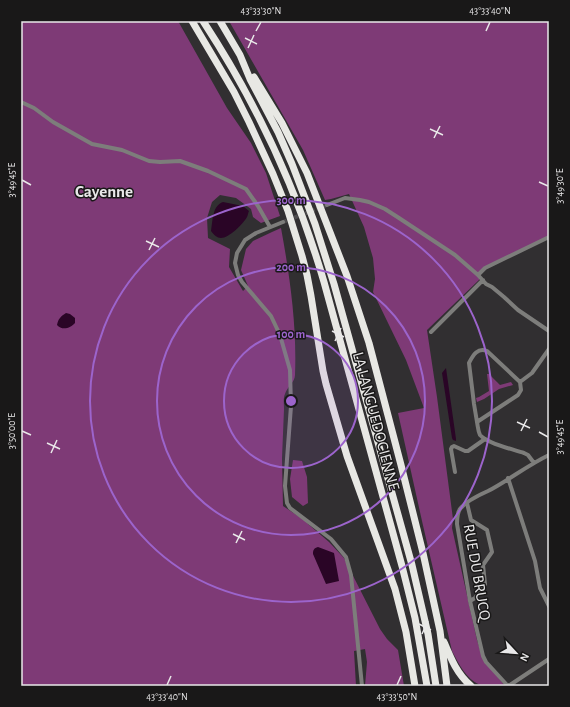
<svg xmlns="http://www.w3.org/2000/svg" width="570" height="707" viewBox="0 0 570 707" font-family="'Alegreya Sans',sans-serif">
	<style>
		.green { fill: #7e3a76 }
		.water { fill: #2a0526 }
		.lines { fill: none; stroke-linecap: round; stroke-linejoin: round }
		.street-tunnel { stroke: #4d4b4d; stroke-width: 4; stroke-dasharray: 4 2; stroke-linecap: butt }
		.street { stroke: #7d7d7b; stroke-width: 4 }
		.highway { stroke: #e8e8e4; stroke-width: 7 }
		.ticks { fill: none; stroke: #e9e8e9; stroke-width: 1.5 }
		.ring { fill: none; stroke: #9c64cc; stroke-width: 2 }
		.labels { text-anchor: middle; stroke-width: 3; stroke-linejoin: round; paint-order: stroke }
		.street-label { font-size: 16px; fill: #e9e8e9; stroke: #191818 }
		.neighbourhood-label { font-size: 17px; font-weight: bold; fill: #e9e8e9; stroke: #191818 }
		.centre { fill: #9c64cc; stroke: #191818; stroke-width: 2 }
		.ring-label { font-size: 12px; text-anchor: middle; font-weight: bold; fill: #9c64cc; stroke: #191818; stroke-width: 3; stroke-linejoin: round; paint-order: stroke }
		.neatline { fill: none; stroke: #e9e8e9; stroke-width: 1.5 }
		.ticks-label { font-size: 10px; text-anchor: middle; fill: #e9e8e9 }
	</style>
	<rect width="100%" height="100%" fill="#312f31"/>
	<path class="green" d="M21,21H178L227,108L251,143L266,173L280,216L261,223L253,217L251,209L236,198L220,195L212,202L207,218L208,238L230,249L229,267L243,291L248,286L241,270L246,249L253,241L272,232L281,228C290,277 297,326 295,375C295,382 287,387 285,394C283,398 284,404 284,409L282,458L283,506L307,522L308,524L329,542L344,558L380,629L387,639L398,650L404,686H365L367,662L365,649L354,651L356,686H21Z
		M229,21H549V236L482,269L479,280L427,330L437,397L453,519L452,528L477,640L483,659L505,686C499,686 485,688 480,685C466,679 459,664 452,651L422,521L398,413L424,408L406,360L373,292L375,279L373,258L364,227L349,194L331,199L325,200L303,150Z
		M487,374H489L500,385L511,382L513,385L499,389L484,399L477,402L476,398L479,397L489,391Z
		M293,460L302,461L307,477L308,503L303,506L292,497L290,479Z"/>
	<path class="water" d="M223,202L243,206L249,211C248,213 248,215 247,217C243,224 229,238 221,238C217,238 214,235 211,231C213,220 212,206 223,202Z
		M66,313L70,314L75,318V323C71,328 62,331 57,325C58,319 61,316 66,313Z
		M446,368L456,439V441L453,440L452,438L442,373Z
		M318,547L334,553L339,581L326,584L313,554C313,550 314,548 318,547Z"/>
	<g class="lines">
		<path class="street-tunnel" d="M283,222L327,205"/>
		<path class="street" d="M21,102L34,108L53,122L92,144L122,150L149,161L160,162L180,161L208,171L246,189L258,206L270,227
			M327,205L345,198L360,200L369,202L385,209L399,218L455,255L478,275L486,284L492,287L504,297L518,310L549,331
			M283,222L256,233L245,240L237,253L235,263L238,275L242,282L271,316L280,335L290,370L291,406L285,486L287,503L290,508L331,539L346,557L351,575L362,686
			M478,275L485,268L549,237
			M431,332L483,280
			M477,422L474,404L469,363C473,355 478,347 487,351L520,382
			M549,455C528,465 509,480 488,491C479,495 466,501 460,509C457,513 457,519 457,524L470,601L483,656L486,662L507,685H510L549,659
			M534,463L528,455L524,453C512,449 488,444 480,435C478,431 478,427 477,422L518,395L521,390L520,382L532,373L549,349
			M455,472L451,449L452,447L454,446L465,451H468L485,439
			M508,478L535,561L540,588L549,606
			M467,503L471,520L487,530L492,552L483,565L485,584L475,598L470,601"/>
		<path class="highway" d="M192,21L234,92L249,122L273,174L288,211L302,256L307,275L311,296L323,371L326,384L347,456L395,589L406,632L415,686
			M203,21C256,102 297,189 324,282L402,566L415,618L427,686
			M220,21L240,55L250,79L278,132L292,164L315,224L334,284L412,565L428,634L436,686
			M254,77L282,123L307,173L347,276L369,343L401,465L423,553L440,631L447,686
			M444,642C451,659 457,674 471,686"/>
	</g>
	<path class="ticks" d="M256,31L261,22M486,31L490,22M245,38L257,44M248,48L254,35M430,129L443,135M434,138L440,126M22,180L31,185M539,182L548,186M146,241L159,247M149,250L155,238M332,331L344,337M335,341L341,328M517,422L530,428M22,431L31,435M521,431L527,419M539,432L548,437M47,443L60,449M51,453L57,440M233,534L245,540M236,543L242,531M419,624L431,630M422,634L428,621M167,685L171,676M397,685L401,676"/>
	<circle cx="291" cy="401" r="67" fill="#9c64cc" fill-opacity=".12"/>
	<g class="ring">
		<circle cx="291" cy="401" r="67"/>
		<circle cx="291" cy="401" r="134"/>
		<circle cx="291" cy="401" r="201"/>
	</g>
	<g class="labels">
		<g class="street-label">
			<text transform="translate(377 421) rotate(75)" y="6">LA LANGUEDOCIENNE</text>
			<text transform="translate(478 572) rotate(80)" y="6">RUE DU BRUCQ</text>
		</g>
		<g class="neighbourhood-label">
			<text x="104" y="197">Cayenne</text>
		</g>
	</g>
	<circle cx="291" cy="401" r="6" class="centre"/>
	<g class="ring-label">
		<text x="291" y="204">300 m</text>
		<text x="291" y="271">200 m</text>
		<text x="291" y="338">100 m</text>
	</g>
	<rect width="570" height="707" fill="none" stroke="#191818" stroke-width="44"/>
	<g transform="translate(516 653) rotate(116)" stroke="#191818" stroke-width="3" paint-order="stroke">
	<path d="M0-3L7 15L0 10L-7 15Z" fill="#e9e8e9"/>
	<text y="-6" font-size="11" font-weight="bold" text-anchor="middle" fill="#e9e8e9">N</text>
	</g>
	<rect x="22" y="22" width="526" height="663" class="neatline"/>
	<g class="ticks-label">
		<text x="261" y="14">43°33'30"N</text>
		<text x="490" y="14">43°33'40"N</text>
		<text transform="translate(11 180) rotate(-90)" y="4">3°49'45"E</text>
		<text transform="translate(559 186) rotate(-90)" y="4">3°49'30"E</text>
		<text transform="translate(11 431) rotate(-90)" y="4">3°50'00"E</text>
		<text transform="translate(559 437) rotate(-90)" y="4">3°49'45"E</text>
		<text x="167" y="700">43°33'40"N</text>
		<text x="397" y="700">43°33'50"N</text>
	</g>
</svg>
